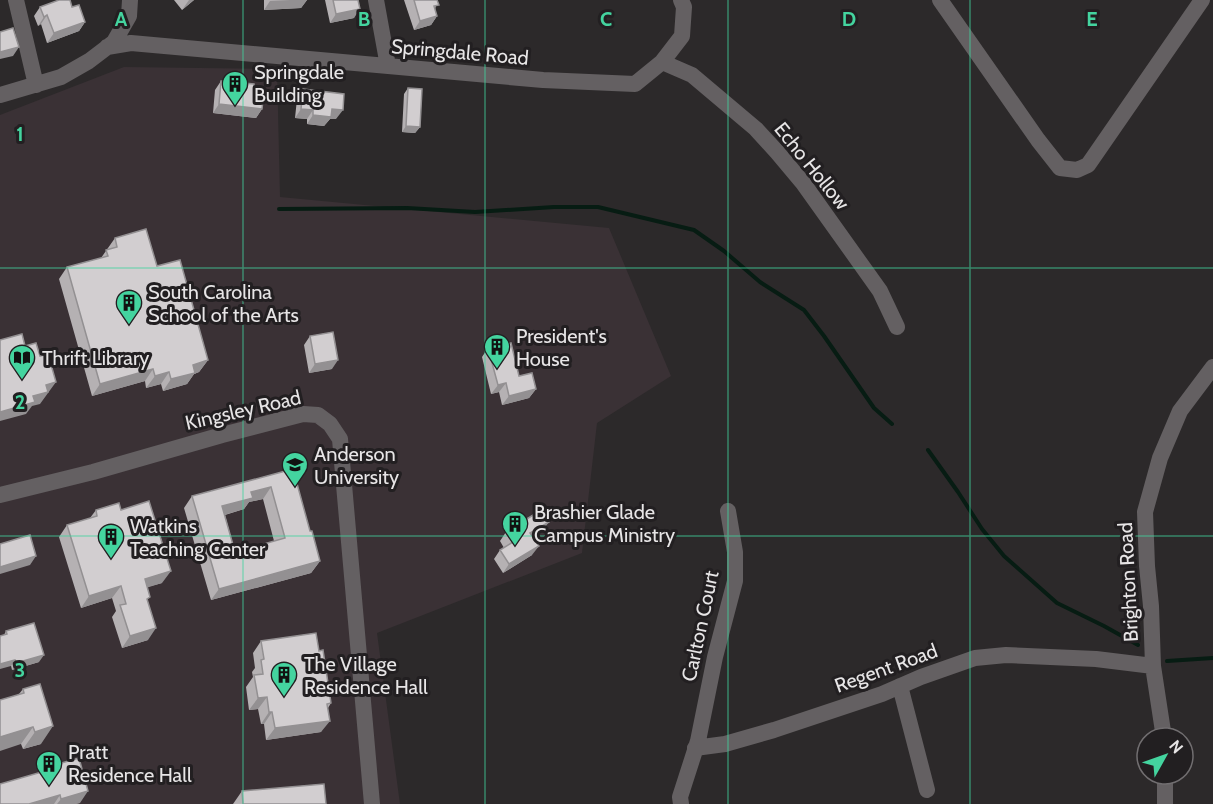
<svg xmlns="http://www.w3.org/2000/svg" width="1213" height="804" viewBox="0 0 1213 804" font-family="Cabin,sans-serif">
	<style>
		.built { fill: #3a3135 }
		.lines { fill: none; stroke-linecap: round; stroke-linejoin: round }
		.stream { stroke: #071c13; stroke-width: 4 }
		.minor { stroke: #646062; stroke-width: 16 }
		.wall { fill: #b5b1b3; fill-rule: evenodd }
		.shaded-wall { fill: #939092 }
		.building { fill: #d2ced0; stroke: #939092; stroke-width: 1.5; fill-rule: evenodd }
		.grid { fill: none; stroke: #44d49f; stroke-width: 1.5; stroke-opacity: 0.55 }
		.labels { text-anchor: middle; stroke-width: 6; stroke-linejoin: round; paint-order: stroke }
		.street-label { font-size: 20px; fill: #e7e5e6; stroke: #221f21 }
		.poi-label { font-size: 20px; fill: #e7e5e6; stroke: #221f21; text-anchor: start }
		.grid-label { font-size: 20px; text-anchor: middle; font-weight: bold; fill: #44d49f; stroke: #221f21; stroke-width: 6; stroke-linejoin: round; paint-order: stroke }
	</style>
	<rect width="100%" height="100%" fill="#2c292a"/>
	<path class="built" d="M124,67L277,69L280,197L609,228L671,376L597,423L582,553L377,633L400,804H0V115Z"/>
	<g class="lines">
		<path class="stream" d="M279,209L407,208L475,212L554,207H598L694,230L724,251L760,282L804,310L824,336L874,408L892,424
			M928,450L958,492L982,529L1004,556L1057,603L1104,626L1138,645
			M1167,661L1213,658"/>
		<path class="minor" d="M16,0L36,85
			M376,0L388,66
			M940,0L1038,140L1060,168L1077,170L1088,165L1202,0
			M107,47L131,43L543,80L635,84L662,62L682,36L684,7L681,0
			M662,62L692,75L756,129L777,152L803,183L880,291L897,327
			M0,95L61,77L89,61L114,42L129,16L130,0
			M0,495L93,472L222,435L303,414L318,415L330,424L340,439L372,804
			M900,686L927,790
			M1164,738L1153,666L1151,606L1147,566L1145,512L1160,458L1180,411L1213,367
			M695,748L725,744L774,730L882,694L921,677L975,658L1006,655L1096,659L1153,666
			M681,804L680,797L698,741L715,657L735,581V552L728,511
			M1165,804V774"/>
	</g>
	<path class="wall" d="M174,0H194L182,10Z
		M264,0H307L301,8L264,10Z
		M325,0H358L354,18L330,23Z
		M404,0H437L435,10L437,16L431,25L414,30Z
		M40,7H72L85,22L79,31L47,43L41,24L38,26L34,16Z
		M221,81L262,109L256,118L213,113L215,90Z
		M408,88L420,127L415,133L402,132L404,94Z
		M303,89L336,119H330L324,126L307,124V119L295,118L297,99Z
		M115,238L157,266L208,360L199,372L194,374L187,384L163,391L161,384L146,388L145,381L92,396L59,279L67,267L101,258Z
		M310,336L332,369L309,373L304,345Z
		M488,348L519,376L536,389L529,398L502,405L499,392L491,394L482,357Z
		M293,469L310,531L320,561L311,573L211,600L184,508L192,496ZM263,499L274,541L235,552L225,515L244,509L249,502Z
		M96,510H121L162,583L147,587L148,640L122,648L112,617L116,611L112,598L81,608L59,537L67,525L90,518Z
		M542,531L533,537L532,555L503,573L494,559L500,550L504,548L500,541L506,532Z
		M6,631L39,662L12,670L4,635Z
		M261,641L319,651L331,703L328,708L321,732L266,740L264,724H261L258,709L249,710L246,687L253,677L252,672L255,668L253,653Z
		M23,689L41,744L23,749L21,744L19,694Z
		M51,766L80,803L75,804H0L48,770Z
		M242,791L326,804H233Z"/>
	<path class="shaded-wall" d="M189,0H194L182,10Z
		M290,0H307L301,8L264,10L270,1Z
		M360,9L354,18L330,23L336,14Z
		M47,15L41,24L38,26L44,17Z
		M437,16L431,25L414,30L420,21Z
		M85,22L79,31L47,43L54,33Z
		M19,47L13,56L0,59V52Z
		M219,104L262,109L256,118L213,113Z
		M301,109L313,110L307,119L295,118Z
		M332,109L343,110L336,119H330L324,126L307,124L313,115Z
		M406,126L420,127L415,133L402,132Z
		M208,360L199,372L194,374L187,384L163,391L171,379L193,365Z
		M338,360L332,369L309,373L315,364Z
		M153,369L145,381L92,396L100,384Z
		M169,372L161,384L146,388L155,376Z
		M56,382L40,404L32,406L26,414L0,421V412L33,396L46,385Z
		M506,383L499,392L491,394L498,385Z
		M536,389L529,398L502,405L509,396Z
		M271,487L263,499L249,502L244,509L214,518L222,506L251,492Z
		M549,522L542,531L524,542L530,533Z
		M539,546L532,555L503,573L509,564Z
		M36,556L30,565L0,574V567Z
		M320,561L311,573L211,600L219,589Z
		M171,571L162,583L136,591L145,579Z
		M121,586L112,598L81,608L89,596Z
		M156,628L148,640L122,648L130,636Z
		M44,655L39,662L12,670L16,663Z
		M15,660L11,666L0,669V664Z
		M267,697L258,709L249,710L258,698Z
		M269,712H272L264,724H261Z
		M330,721L321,732L266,740L275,728Z
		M53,726L41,744L23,749L35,732Z
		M33,727L21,744L0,751V737Z
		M88,791L80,803L75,804H57L61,799Z
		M60,795L54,804H29Z"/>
	<path class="building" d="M59,0H70L72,7L79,5L85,22L54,33L47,15L44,17L40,7Z
		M333,0H358L360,9L336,14Z
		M414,0H437L439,5L434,6L437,16L420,21Z
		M13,28L19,47L0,52V32Z
		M221,81L254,84V91L264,92L262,109L219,104Z
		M408,88L422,89L420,127L406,126Z
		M303,89L344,94L343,110L332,109L331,117L313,115V110L301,109Z
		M146,229L157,266L180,260L208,360L193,365L195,373L171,379L169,372L155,376L153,369L100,384L67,267L108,256L106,250L117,247L115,238Z
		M333,332L338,360L315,364L310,336Z
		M22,334L25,346L36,343L40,356L48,354L56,382L46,385L48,392L33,396L35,402L0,412V340Z
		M511,343L519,376L532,373L536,389L509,396L506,383L498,385L488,348Z
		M293,469L310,531H312L320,561L219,589L192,496ZM271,487L285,538L235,552L222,506L253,498L251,492Z
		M149,501L171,571L145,579L150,597L147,599L156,628L130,636L120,605L126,604L121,586L89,596L67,525L97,516L96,510L119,503L121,510Z
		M541,510L549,522L530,533L539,546L509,564L500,550L513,542L506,532Z
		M30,535L36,556L0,567V544Z
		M34,623L44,655L16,663L15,660L0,664V636L7,634L6,631Z
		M316,633L319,651L323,650L331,703L327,704L330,721L275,728L272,712H269L267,697L258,698L254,675L263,674L261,660L264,659L261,641Z
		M40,684L53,726L35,732L33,727L0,737V700L24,693L23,689Z
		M79,758L88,791L61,799L60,795L29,804H0V784L52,769L51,766Z
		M324,784L326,804H243L242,791Z"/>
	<path class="grid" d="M243,0V804M485,0V804M728,0V804M970,0V804M0,268H1213M0,536H1213"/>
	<defs>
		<symbol id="building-pin" viewBox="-11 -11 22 30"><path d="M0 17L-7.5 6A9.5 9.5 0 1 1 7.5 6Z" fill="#44d49f" stroke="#221f21"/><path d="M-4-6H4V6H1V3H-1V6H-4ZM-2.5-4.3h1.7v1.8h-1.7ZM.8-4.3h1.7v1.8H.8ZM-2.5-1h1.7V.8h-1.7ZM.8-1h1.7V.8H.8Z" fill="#111"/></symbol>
		<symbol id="library-pin" viewBox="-11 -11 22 30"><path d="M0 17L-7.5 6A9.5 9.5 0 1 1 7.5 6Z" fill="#44d49f" stroke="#221f21"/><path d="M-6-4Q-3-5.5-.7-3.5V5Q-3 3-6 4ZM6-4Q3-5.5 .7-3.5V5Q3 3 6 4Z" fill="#111"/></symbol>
		<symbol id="university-pin" viewBox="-11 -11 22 30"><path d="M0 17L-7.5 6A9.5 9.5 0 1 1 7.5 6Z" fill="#44d49f" stroke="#221f21"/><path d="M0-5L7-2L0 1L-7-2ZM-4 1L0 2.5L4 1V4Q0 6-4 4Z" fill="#111"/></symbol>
	</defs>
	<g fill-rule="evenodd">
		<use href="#building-pin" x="220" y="69" width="30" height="40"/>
		<use href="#building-pin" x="114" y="288" width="30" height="40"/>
		<use href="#building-pin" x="482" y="332" width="30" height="40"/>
		<use href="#library-pin" x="7" y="343" width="30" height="40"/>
		<use href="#university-pin" x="280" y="450" width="30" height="40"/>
		<use href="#building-pin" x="500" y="509" width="30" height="40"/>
		<use href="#building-pin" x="96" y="522" width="30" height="40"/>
		<use href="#building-pin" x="269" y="660" width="30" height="40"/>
		<use href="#building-pin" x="34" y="749" width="30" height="40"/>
	</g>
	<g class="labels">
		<g class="street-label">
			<text transform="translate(460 52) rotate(5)" y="7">Springdale Road</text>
			<text transform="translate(812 166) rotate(51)" y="7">Echo Hollow</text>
			<text transform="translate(243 410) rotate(-13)" y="7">Kingsley Road</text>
			<text transform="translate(1128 582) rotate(-93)" y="7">Brighton Road</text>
			<text transform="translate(700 626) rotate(-78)" y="7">Carlton Court</text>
			<text transform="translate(886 668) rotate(-20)" y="7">Regent Road</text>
		</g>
		<g class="poi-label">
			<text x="254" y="79">Springdale<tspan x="254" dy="23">Building</tspan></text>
			<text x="148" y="299">South Carolina<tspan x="148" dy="23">School of the Arts</tspan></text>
			<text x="516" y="343">President's<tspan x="516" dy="23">House</tspan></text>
			<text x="42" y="365">Thrift Library</text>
			<text x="314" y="461">Anderson<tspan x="314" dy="23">University</tspan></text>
			<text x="534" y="519">Brashier Glade<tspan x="534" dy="23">Campus Ministry</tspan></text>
			<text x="130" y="533">Watkins<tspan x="130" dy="23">Teaching Center</tspan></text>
			<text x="304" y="671">The Village<tspan x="304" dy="23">Residence Hall</tspan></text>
			<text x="68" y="759">Pratt<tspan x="68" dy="23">Residence Hall</tspan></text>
		</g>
	</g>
	<g class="grid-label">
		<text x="121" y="26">A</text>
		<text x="364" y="26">B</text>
		<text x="606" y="26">C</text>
		<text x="849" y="26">D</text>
		<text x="1092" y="26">E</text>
		<text x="20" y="141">1</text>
		<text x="20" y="409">2</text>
		<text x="20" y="677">3</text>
	</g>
	<g transform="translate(1165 756) rotate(50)"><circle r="28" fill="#221f21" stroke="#716e70" stroke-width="1.5"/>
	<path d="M0-4.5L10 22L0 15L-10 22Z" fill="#44d49f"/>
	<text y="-9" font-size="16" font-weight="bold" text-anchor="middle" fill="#e7e5e6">N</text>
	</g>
</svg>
